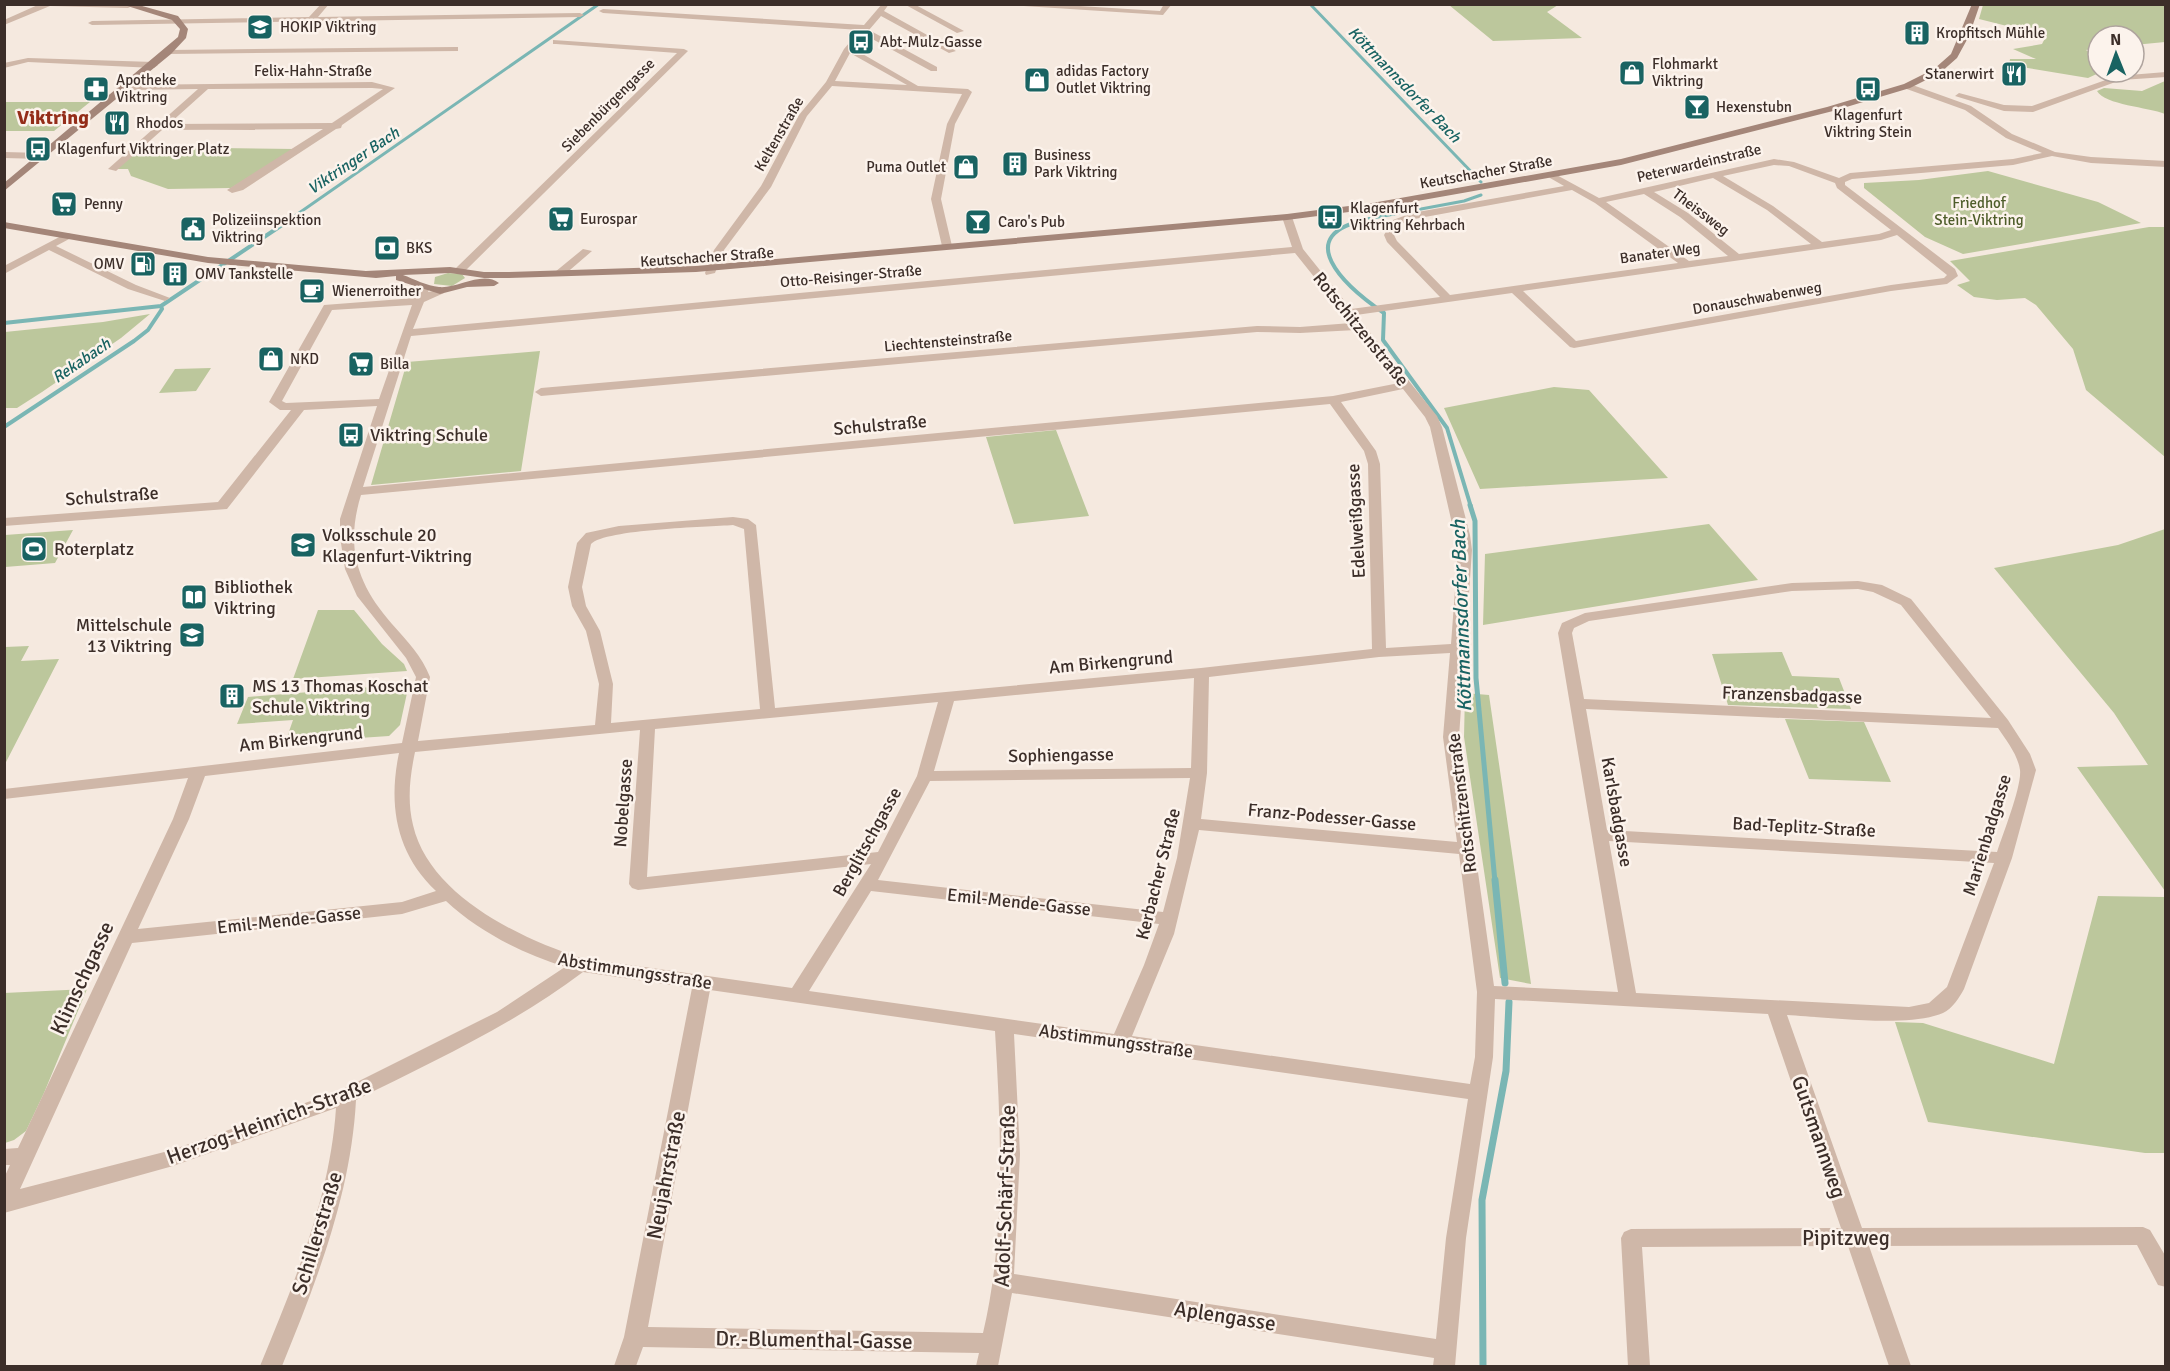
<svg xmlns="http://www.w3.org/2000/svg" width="2170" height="1371" viewBox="0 0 2170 1371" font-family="Signika,sans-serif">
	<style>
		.green { fill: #bcc79c }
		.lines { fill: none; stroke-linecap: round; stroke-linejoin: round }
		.stream-far3 { stroke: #7ab6b4; stroke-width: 3 }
		.stream-far2 { stroke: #7ab6b4; stroke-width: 4 }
		.stream-far1 { stroke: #7ab6b4; stroke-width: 5 }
		.stream { stroke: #7ab6b4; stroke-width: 7 }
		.street { fill: #cfb7a8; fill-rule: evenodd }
		.secondary { fill: #a48679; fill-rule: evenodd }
		.labels { text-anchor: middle; stroke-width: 5; stroke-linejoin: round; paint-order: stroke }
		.far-poi-label { font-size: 15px; fill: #3c2e29; stroke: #fcf3ec; text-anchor: start }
		.far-street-label { font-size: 15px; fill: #3c2e29; stroke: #fcf3ec }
		.far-park-label { font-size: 15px; fill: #4e5d2a; stroke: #fcf3ec }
		.far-water-label { font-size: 16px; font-style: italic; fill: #196362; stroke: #fcf3ec }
		.street-label { font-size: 18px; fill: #3c2e29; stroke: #fcf3ec }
		.poi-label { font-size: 18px; fill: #3c2e29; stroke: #fcf3ec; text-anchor: start }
		.far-district-label { font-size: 20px; font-weight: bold; fill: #942d19; stroke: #fcf3ec }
		.water-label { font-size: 20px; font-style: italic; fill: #196362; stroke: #fcf3ec }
		.near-street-label { font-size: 21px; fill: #3c2e29; stroke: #fcf3ec }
	</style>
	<rect width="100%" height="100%" fill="#f5e9df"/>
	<path class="green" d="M1449,5H1558L1547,12L1582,38L1493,41Z
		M1983,5H2165V42L2134,45V36H2098V48L2086,50L2097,58L2098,72H2101L2088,78L2009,65L2010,59H2036L2013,49L2042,44L2045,38L2035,33L1979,19Z
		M2165,81V114C2148,107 2105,105 2097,91L2104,88L2142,91Z
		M5,102H90L54,131H5Z
		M143,147L295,149L231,188L168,189L131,176L128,169H116Z
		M1988,171L2098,202L2141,223L1963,254L1925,237L1864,188V183L1919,180Z
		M2149,227H2165V457L2086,390L2073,349L2036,305L2025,298L1997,300L1974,297L1957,285L1970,281L1950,261Z
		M448,273L462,274L465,278L452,286L434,284L435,277Z
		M150,314L121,338L42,392L17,408H5V332L103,322Z
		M540,351L521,471L371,485L407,362Z
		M211,368L196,391L159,393L175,369Z
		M1554,387L1589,390L1668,478L1480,489L1444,408Z
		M1056,430L1089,516L1014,524L986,437Z
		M1709,524L1758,580L1483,625L1485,554Z
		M2165,529H2166L2165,891L2077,767L2148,765L2114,713L1994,568L2118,545Z
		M73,530L55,563L5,567V535Z
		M318,610H354L382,644L404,664L407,671L293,679Z
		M29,646L21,661L59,659L5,764V647Z
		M1782,652L1792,676L1839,678L1851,709L1728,705L1712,654Z
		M409,684L400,725L389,736L285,743L293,720L237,724L248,697Z
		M1465,693L1489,695L1531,984L1500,978L1464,737Z
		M1785,719L1864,722L1891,782L1809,779Z
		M2098,896L2165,897V1153H2145L1928,1122L1895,1022L1923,1023L2054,1064Z
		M87,989L44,1093L26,1131L14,1140L5,1143L4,993Z"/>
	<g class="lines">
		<path class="stream-far3" d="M1310,4L1481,182
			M289,220L599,4
			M1362,220L1464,201L1481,195"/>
		<path class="stream-far2" d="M1370,219C1287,234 1346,287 1384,313L1383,340L1447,428L1471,507
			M4,323L161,306L291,219
			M4,427L134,341L148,330L162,309L161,306"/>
		<path class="stream-far1" d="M1470,505L1475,521L1476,678L1495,882"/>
		<path class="stream" d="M1495,880L1505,983
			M1483,1366L1482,1200L1506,1071L1509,1002"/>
		<path class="street" d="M40,4H131L132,6L128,8L50,6L4,25V20Z
			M321,4H329L318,17L580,13L584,15L580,17L92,25L88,23L92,21L309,17Z
			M882,4H889L884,11L956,51L949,53L881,16L869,30L937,67V71H931L865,35L854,49L918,86L968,89L972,92L955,124L941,199L952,246L947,249L942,246L931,199L947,124L962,94L832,86L807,116L771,187L724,250L715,273L706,275L705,273L714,250L761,186L799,115L826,82L844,49L860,30L603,13L599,11L603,9L864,25ZM850,53L907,85L835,81Z
			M904,4H914L964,31L957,33Z
			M991,4H1047L1160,11L1164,4H1172L1163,15Z
			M553,40L684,49L688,51L464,272H456V268L677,53L556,44H553Z
			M455,47H458V51L168,54L164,52L168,50Z
			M28,58L154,62L158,65L154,68L28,62L4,68V63Z
			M2166,72V77L2121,80L2033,112L2004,111L1955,96L1959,93L2004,105L2032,106L2117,76Z
			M372,82L395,88L342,125L341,128L336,129L243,190L232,193L227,190L323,129L162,130L116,171L108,169L198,89L127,90L124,89V85ZM372,88L383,89L332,123L169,124L208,89Z
			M1907,83L1971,106L2012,134L2055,152L2091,157L2166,161V167L2091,163L2052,156L2013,165L1852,179L1845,182V185L1955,269L1958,276L1947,284L1891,291L1574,348L1570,347L1512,293L1356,315L1437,416L1442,427L1470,535L1472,550L1459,737L1494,986L1618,992L1558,633L1562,623L1585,613L1792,583L1858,581L1882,585L1911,599L2008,720L2030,754L2036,770L2012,858L1964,989C1959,998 1953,1008 1943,1013C1909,1028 1826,1017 1787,1015L1862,1228L2143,1227L2150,1230L2166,1257V1287L2158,1285L2137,1245L1869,1246L1911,1366H1889L1848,1246L1642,1247L1650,1366H1628L1621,1238L1624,1232L1631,1229L1841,1228L1768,1014L1495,999L1493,1057L1466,1238L1455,1366H1433L1434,1358L1012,1293L998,1366H976L979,1353L643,1347L636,1366H614L624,1337L692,988L583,972C513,1025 434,1061 356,1100C351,1194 317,1280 282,1366H260C294,1283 330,1199 336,1108L173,1166L4,1213V1178L10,1165H4V1149L18,1148L173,819L188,778L4,799V789L402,743L416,677L406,658L357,596L345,569L340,537V519L377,406L304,410L227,509L4,526V518L218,502L291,410H280L269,402L324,305L415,298L421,285L425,284L430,287L428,292L444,289V293L424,302L413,329L1292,247L1282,217L1287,214L1292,217L1303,249L1351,309L1440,297L1387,242L1384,235L1393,220L1412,213L1564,186L1550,178L1548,176L1553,173L1599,198L1774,159L1794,162L1839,178L1850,173L2013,159L2042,153L2006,138L1965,110L1904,88L1903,86ZM1774,165L1789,166L1835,183L1837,188L1891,230L1879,234L1822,242L1773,206L1723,176ZM1713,178L1767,210L1811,244L1739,254L1688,213L1654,192ZM1572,190L1595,203L1678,263L1450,295L1397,241L1394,235L1401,224L1414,219ZM1644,194L1680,217L1728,256L1689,261L1606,202ZM1897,235L1947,275L1944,278L1891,285L1576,341L1523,291L1881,240ZM1295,253L1351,323L1300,327L1257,326L541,388L535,392L541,396L1257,332L1300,333L1356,330L1399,383L1333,396L363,487L411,336ZM412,305L379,399L286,403L282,401L332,310ZM1403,389L1425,417L1430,427L1458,550L1451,644L1386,648L1380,464L1376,451L1341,402ZM1330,404L1364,451L1368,464L1372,649L1201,668L775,708L756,525L748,519L733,517L619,526L586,533L577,543L568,587L572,606L586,631L599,684L595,725L418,741L430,677C422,656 407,641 392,624C357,584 345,547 361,495ZM733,525L744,529L760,709L611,723L613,684L600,631L586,606L582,587L591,544C606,529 707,527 733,525ZM1858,589L1873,592L1901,605L1991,718L1584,699L1572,633L1574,628L1589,621L1792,591ZM1450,653L1443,737L1457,842L1201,819L1207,773L1209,677L1379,657ZM1194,678L1191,768L934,771L954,701ZM938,702L917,776L878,852L647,877L655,729ZM1586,709L1998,728C2006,740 2018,755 2020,770C2022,786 2003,834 1997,852L1607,830ZM640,730L629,884L632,888L638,890L871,864L792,988L581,958C519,938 429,895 413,825C407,800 410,776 415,752ZM399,753C388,805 396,853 436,891L402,902L138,929L189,819L205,776ZM1190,778L1177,858L1163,912L878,880L930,781ZM1199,830L1459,854L1477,992L1475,1057L1470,1084L1132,1036L1174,934ZM1609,841L1994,863L1947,987L1929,1003L1909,1007L1636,993ZM871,891L1159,924L1144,965L1114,1034L809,991ZM446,901C479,932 522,953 565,967L497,1012L339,1091L172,1150L20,1189L132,943L402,914ZM710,990L995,1031C1001,1131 1006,1235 983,1333L648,1327ZM1014,1034L1468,1099L1446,1238L1436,1339L1014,1274L1020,1154Z
			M4,152L42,153L47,156L42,159L4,158Z
			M67,233L71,234V238L56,246L136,285L170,298L165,301L128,289L49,250L4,274V266Z
			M583,249L592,251L563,276H555V272Z"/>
		<path class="secondary" d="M121,4H135L178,16L188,29L186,38L171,54L4,191V183L178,37L180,29L172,20Z
			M1972,4H1980L1969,36L1957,58L1940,73L1910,88L1833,111L1621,165L1372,209L1287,220L696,272L509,278H484L450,273L403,275C414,279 427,286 439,287C457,289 483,270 499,283L494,286L467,287L440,294L396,280V276L376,278L208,263L4,228V222L208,257L366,271L450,267L484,272H509L696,266L1287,214L1372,203L1621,159L1827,107L1904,84L1934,69L1951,54Z"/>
	</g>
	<defs>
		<symbol id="school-square" viewBox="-11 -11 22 22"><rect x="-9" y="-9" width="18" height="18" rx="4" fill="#196362" stroke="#fcf3ec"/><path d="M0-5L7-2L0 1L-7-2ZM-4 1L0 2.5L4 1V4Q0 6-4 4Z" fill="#fff"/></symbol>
		<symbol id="building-square" viewBox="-11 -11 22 22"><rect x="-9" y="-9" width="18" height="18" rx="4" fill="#196362" stroke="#fcf3ec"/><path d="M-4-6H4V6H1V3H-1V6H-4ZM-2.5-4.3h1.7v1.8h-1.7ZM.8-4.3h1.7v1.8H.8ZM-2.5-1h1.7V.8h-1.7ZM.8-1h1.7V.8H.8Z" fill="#fff"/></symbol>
		<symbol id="bus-square" viewBox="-11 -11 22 22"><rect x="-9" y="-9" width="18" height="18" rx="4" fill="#196362" stroke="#fcf3ec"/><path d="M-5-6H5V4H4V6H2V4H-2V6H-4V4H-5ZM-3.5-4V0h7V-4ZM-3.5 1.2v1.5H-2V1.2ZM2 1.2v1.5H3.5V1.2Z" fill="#fff"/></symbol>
		<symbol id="shop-square" viewBox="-11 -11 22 22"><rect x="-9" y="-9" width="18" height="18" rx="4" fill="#196362" stroke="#fcf3ec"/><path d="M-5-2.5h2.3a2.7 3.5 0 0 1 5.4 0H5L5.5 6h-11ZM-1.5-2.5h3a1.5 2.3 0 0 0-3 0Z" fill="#fff"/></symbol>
		<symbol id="restaurant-square" viewBox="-11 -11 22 22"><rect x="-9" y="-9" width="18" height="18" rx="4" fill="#196362" stroke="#fcf3ec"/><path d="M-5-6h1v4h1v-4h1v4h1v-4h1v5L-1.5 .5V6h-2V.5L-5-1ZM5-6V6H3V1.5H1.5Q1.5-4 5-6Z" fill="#fff"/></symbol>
		<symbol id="pharmacy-square" viewBox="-11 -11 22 22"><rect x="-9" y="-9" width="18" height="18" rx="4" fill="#196362" stroke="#fcf3ec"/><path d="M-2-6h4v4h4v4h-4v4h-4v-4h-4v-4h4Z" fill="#fff"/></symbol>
		<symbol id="bar-square" viewBox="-11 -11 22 22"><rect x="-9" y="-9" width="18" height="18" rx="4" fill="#196362" stroke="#fcf3ec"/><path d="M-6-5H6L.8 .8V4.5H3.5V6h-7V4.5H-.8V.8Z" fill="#fff"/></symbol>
		<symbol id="supermarket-square" viewBox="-11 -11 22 22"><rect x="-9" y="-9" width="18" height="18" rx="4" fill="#196362" stroke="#fcf3ec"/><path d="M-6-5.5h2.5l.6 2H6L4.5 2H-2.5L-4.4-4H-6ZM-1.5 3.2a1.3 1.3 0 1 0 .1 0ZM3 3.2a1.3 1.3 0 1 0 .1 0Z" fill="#fff"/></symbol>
		<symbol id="civic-square" viewBox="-11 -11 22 22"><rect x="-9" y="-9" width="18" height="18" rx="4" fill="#196362" stroke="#fcf3ec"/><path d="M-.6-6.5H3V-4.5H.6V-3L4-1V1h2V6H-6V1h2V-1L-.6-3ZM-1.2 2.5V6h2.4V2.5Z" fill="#fff"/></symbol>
		<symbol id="bank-square" viewBox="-11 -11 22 22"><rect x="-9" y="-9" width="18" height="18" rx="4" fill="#196362" stroke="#fcf3ec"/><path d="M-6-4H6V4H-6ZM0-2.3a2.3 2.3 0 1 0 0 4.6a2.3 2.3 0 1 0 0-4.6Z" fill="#fff"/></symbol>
		<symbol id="fuel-square" viewBox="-11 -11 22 22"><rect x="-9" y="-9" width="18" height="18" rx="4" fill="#196362" stroke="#fcf3ec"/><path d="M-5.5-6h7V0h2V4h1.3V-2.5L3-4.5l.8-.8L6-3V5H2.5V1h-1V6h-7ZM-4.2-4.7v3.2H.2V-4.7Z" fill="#fff"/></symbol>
		<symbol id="cafe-square" viewBox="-11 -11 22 22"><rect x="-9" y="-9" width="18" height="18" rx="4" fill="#196362" stroke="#fcf3ec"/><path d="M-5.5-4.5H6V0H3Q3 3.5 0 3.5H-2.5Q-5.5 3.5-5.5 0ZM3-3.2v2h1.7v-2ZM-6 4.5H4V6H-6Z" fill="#fff"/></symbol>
		<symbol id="stadium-square" viewBox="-11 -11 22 22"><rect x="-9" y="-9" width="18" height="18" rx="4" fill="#196362" stroke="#fcf3ec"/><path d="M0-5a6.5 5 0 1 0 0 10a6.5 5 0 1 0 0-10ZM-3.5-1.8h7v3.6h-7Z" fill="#fff"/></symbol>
		<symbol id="library-square" viewBox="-11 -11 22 22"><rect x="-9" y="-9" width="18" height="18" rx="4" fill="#196362" stroke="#fcf3ec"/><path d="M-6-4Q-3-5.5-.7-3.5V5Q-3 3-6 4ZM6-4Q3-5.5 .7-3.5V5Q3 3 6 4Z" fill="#fff"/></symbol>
	</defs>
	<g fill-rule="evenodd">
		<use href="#school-square" x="245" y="12" width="30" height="30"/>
		<use href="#building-square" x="1902" y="18" width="30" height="30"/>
		<use href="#bus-square" x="846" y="27" width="30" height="30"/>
		<use href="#shop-square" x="1617" y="58" width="30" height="30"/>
		<use href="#restaurant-square" x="1999" y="59" width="30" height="30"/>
		<use href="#shop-square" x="1022" y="65" width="30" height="30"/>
		<use href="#pharmacy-square" x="81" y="74" width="30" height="30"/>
		<use href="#bus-square" x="1853" y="74" width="30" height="30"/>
		<use href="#bar-square" x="1682" y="92" width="30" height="30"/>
		<use href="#restaurant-square" x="102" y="108" width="30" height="30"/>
		<use href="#bus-square" x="23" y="134" width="30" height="30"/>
		<use href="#building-square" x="1000" y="149" width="30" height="30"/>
		<use href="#shop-square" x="951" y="152" width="30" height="30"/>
		<use href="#supermarket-square" x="49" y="189" width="30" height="30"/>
		<use href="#bus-square" x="1315" y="202" width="30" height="30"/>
		<use href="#supermarket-square" x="546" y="204" width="30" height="30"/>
		<use href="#bar-square" x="963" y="207" width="30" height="30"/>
		<use href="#civic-square" x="178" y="214" width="30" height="30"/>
		<use href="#bank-square" x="372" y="233" width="30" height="30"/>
		<use href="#fuel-square" x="128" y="249" width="30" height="30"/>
		<use href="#building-square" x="160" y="259" width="30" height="30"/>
		<use href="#cafe-square" x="297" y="276" width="30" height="30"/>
		<use href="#shop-square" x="256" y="344" width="30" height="30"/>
		<use href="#supermarket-square" x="346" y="349" width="30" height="30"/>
		<use href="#bus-square" x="336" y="420" width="30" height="30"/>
		<use href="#school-square" x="288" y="530" width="30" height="30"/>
		<use href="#stadium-square" x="19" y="534" width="30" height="30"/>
		<use href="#library-square" x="179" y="582" width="30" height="30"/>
		<use href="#school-square" x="177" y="620" width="30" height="30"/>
		<use href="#building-square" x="217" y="681" width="30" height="30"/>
	</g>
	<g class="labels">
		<g class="far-poi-label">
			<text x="280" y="32">HOKIP Viktring</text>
			<text x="1936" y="38">Kropfitsch Mühle</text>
			<text x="880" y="47">Abt-Mulz-Gasse</text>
			<text x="1652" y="69">Flohmarkt<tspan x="1652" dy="17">Viktring</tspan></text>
			<text x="1056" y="76">adidas Factory<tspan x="1056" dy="17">Outlet Viktring</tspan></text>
			<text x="1994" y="79" text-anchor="end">Stanerwirt</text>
			<text x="116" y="85">Apotheke<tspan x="116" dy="17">Viktring</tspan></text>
			<text x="1716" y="112">Hexenstubn</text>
			<text x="1868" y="120" text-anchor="middle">Klagenfurt<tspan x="1868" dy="17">Viktring Stein</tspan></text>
			<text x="136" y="128">Rhodos</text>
			<text x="57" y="154">Klagenfurt Viktringer Platz</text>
			<text x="1034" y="160">Business<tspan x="1034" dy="17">Park Viktring</tspan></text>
			<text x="946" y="172" text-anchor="end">Puma Outlet</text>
			<text x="84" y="209">Penny</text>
			<text x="1350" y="213">Klagenfurt<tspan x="1350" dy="17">Viktring Kehrbach</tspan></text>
			<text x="580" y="224">Eurospar</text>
			<text x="212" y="225">Polizeiinspektion<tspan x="212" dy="17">Viktring</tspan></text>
			<text x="998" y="227">Caro's Pub</text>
			<text x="406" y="253">BKS</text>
			<text x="124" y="269" text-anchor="end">OMV</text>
			<text x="195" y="279">OMV Tankstelle</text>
			<text x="332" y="296">Wienerroither</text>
			<text x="290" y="364">NKD</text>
			<text x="380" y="369">Billa</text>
		</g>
		<g class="far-street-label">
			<text x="313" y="76">Felix-Hahn-Straße</text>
			<text transform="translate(608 105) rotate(-45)" y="5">Siebenbürgengasse</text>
			<text transform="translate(779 134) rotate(-60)" y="5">Keltenstraße</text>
			<text transform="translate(1699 163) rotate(-13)" y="5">Peterwardeinstraße</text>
			<text transform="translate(1486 172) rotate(-10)" y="5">Keutschacher Straße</text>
			<text transform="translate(1701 212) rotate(37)" y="5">Theissweg</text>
			<text transform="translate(1660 253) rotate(-8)" y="5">Banater Weg</text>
			<text transform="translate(707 257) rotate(-4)" y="5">Keutschacher Straße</text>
			<text transform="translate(851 276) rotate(-5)" y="5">Otto-Reisinger-Straße</text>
			<text transform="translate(1757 298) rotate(-10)" y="5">Donauschwabenweg</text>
			<text transform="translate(948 341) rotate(-5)" y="5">Liechtensteinstraße</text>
		</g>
		<g class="far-park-label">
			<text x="1979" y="208">Friedhof<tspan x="1979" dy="17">Stein-Viktring</tspan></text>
		</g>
		<g class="far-water-label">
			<text transform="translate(1405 84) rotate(46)" y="6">Köttmannsdorfer Bach</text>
			<text transform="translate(353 160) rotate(-34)" y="6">Viktringer Bach</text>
			<text transform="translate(81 360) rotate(-34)" y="6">Rekabach</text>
		</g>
		<g class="street-label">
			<text transform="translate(1361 329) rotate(51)" y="6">Rotschitzenstraße</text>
			<text transform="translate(880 425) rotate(-5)" y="6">Schulstraße</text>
			<text transform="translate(112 496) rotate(-4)" y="6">Schulstraße</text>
			<text transform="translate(1356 521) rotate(-93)" y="6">Edelweißgasse</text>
			<text transform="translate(1111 662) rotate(-5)" y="6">Am Birkengrund</text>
			<text transform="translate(1792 695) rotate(2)" y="6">Franzensbadgasse</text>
			<text transform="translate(301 739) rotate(-6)" y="6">Am Birkengrund</text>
			<text transform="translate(1061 755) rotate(-1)" y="6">Sophiengasse</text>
			<text transform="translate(623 803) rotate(-86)" y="6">Nobelgasse</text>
			<text transform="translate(1462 803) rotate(-97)" y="6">Rotschitzenstraße</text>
			<text transform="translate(1617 812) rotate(80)" y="6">Karlsbadgasse</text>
			<text transform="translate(1332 817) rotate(5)" y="6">Franz-Podesser-Gasse</text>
			<text transform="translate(1804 827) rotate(3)" y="6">Bad-Teplitz-Straße</text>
			<text transform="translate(1987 835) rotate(-73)" y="6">Marienbadgasse</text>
			<text transform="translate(867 842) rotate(-61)" y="6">Berglitschgasse</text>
			<text transform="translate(1158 874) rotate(-76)" y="6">Kerbacher Straße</text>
			<text transform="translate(1019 902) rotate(6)" y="6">Emil-Mende-Gasse</text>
			<text transform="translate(289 920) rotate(-6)" y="6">Emil-Mende-Gasse</text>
			<text transform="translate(635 971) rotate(9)" y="6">Abstimmungsstraße</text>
			<text transform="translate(1116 1041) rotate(8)" y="6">Abstimmungsstraße</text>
		</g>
		<g class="poi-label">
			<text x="370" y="441">Viktring Schule</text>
			<text x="322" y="541">Volksschule 20<tspan x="322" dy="21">Klagenfurt-Viktring</tspan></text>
			<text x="54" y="555">Roterplatz</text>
			<text x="214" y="593">Bibliothek<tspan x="214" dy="21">Viktring</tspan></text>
			<text x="172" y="631" text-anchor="end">Mittelschule<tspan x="172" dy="21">13 Viktring</tspan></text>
			<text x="252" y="692">MS 13 Thomas Koschat<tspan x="252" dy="21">Schule Viktring</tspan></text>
		</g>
		<g class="far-district-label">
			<text x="53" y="124">Viktring</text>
		</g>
		<g class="water-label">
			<text transform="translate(1461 616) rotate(-92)" y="7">Köttmannsdorfer Bach</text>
		</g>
		<g class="near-street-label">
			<text transform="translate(82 978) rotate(-65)" y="7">Klimschgasse</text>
			<text transform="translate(269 1121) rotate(-20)" y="7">Herzog-Heinrich-Straße</text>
			<text transform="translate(1819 1137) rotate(71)" y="7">Gutsmannweg</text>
			<text transform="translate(666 1175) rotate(-79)" y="7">Neujahrstraße</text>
			<text transform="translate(1005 1196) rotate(-88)" y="7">Adolf-Schärf-Straße</text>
			<text transform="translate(317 1233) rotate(-73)" y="7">Schillerstraße</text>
			<text x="1846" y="1245">Pipitzweg</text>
			<text transform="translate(1225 1316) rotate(9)" y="7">Aplengasse</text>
			<text transform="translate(814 1340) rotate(1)" y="7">Dr.-Blumenthal-Gasse</text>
		</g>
	</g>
	<rect width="2170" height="1371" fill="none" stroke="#3c2e29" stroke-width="12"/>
	<g transform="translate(2116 54) rotate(359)"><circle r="28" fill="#fcf3ec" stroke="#afa49e" stroke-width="1.5"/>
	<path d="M0-4.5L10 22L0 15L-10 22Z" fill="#196362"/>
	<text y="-9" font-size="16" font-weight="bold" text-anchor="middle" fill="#3c2e29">N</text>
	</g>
</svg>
